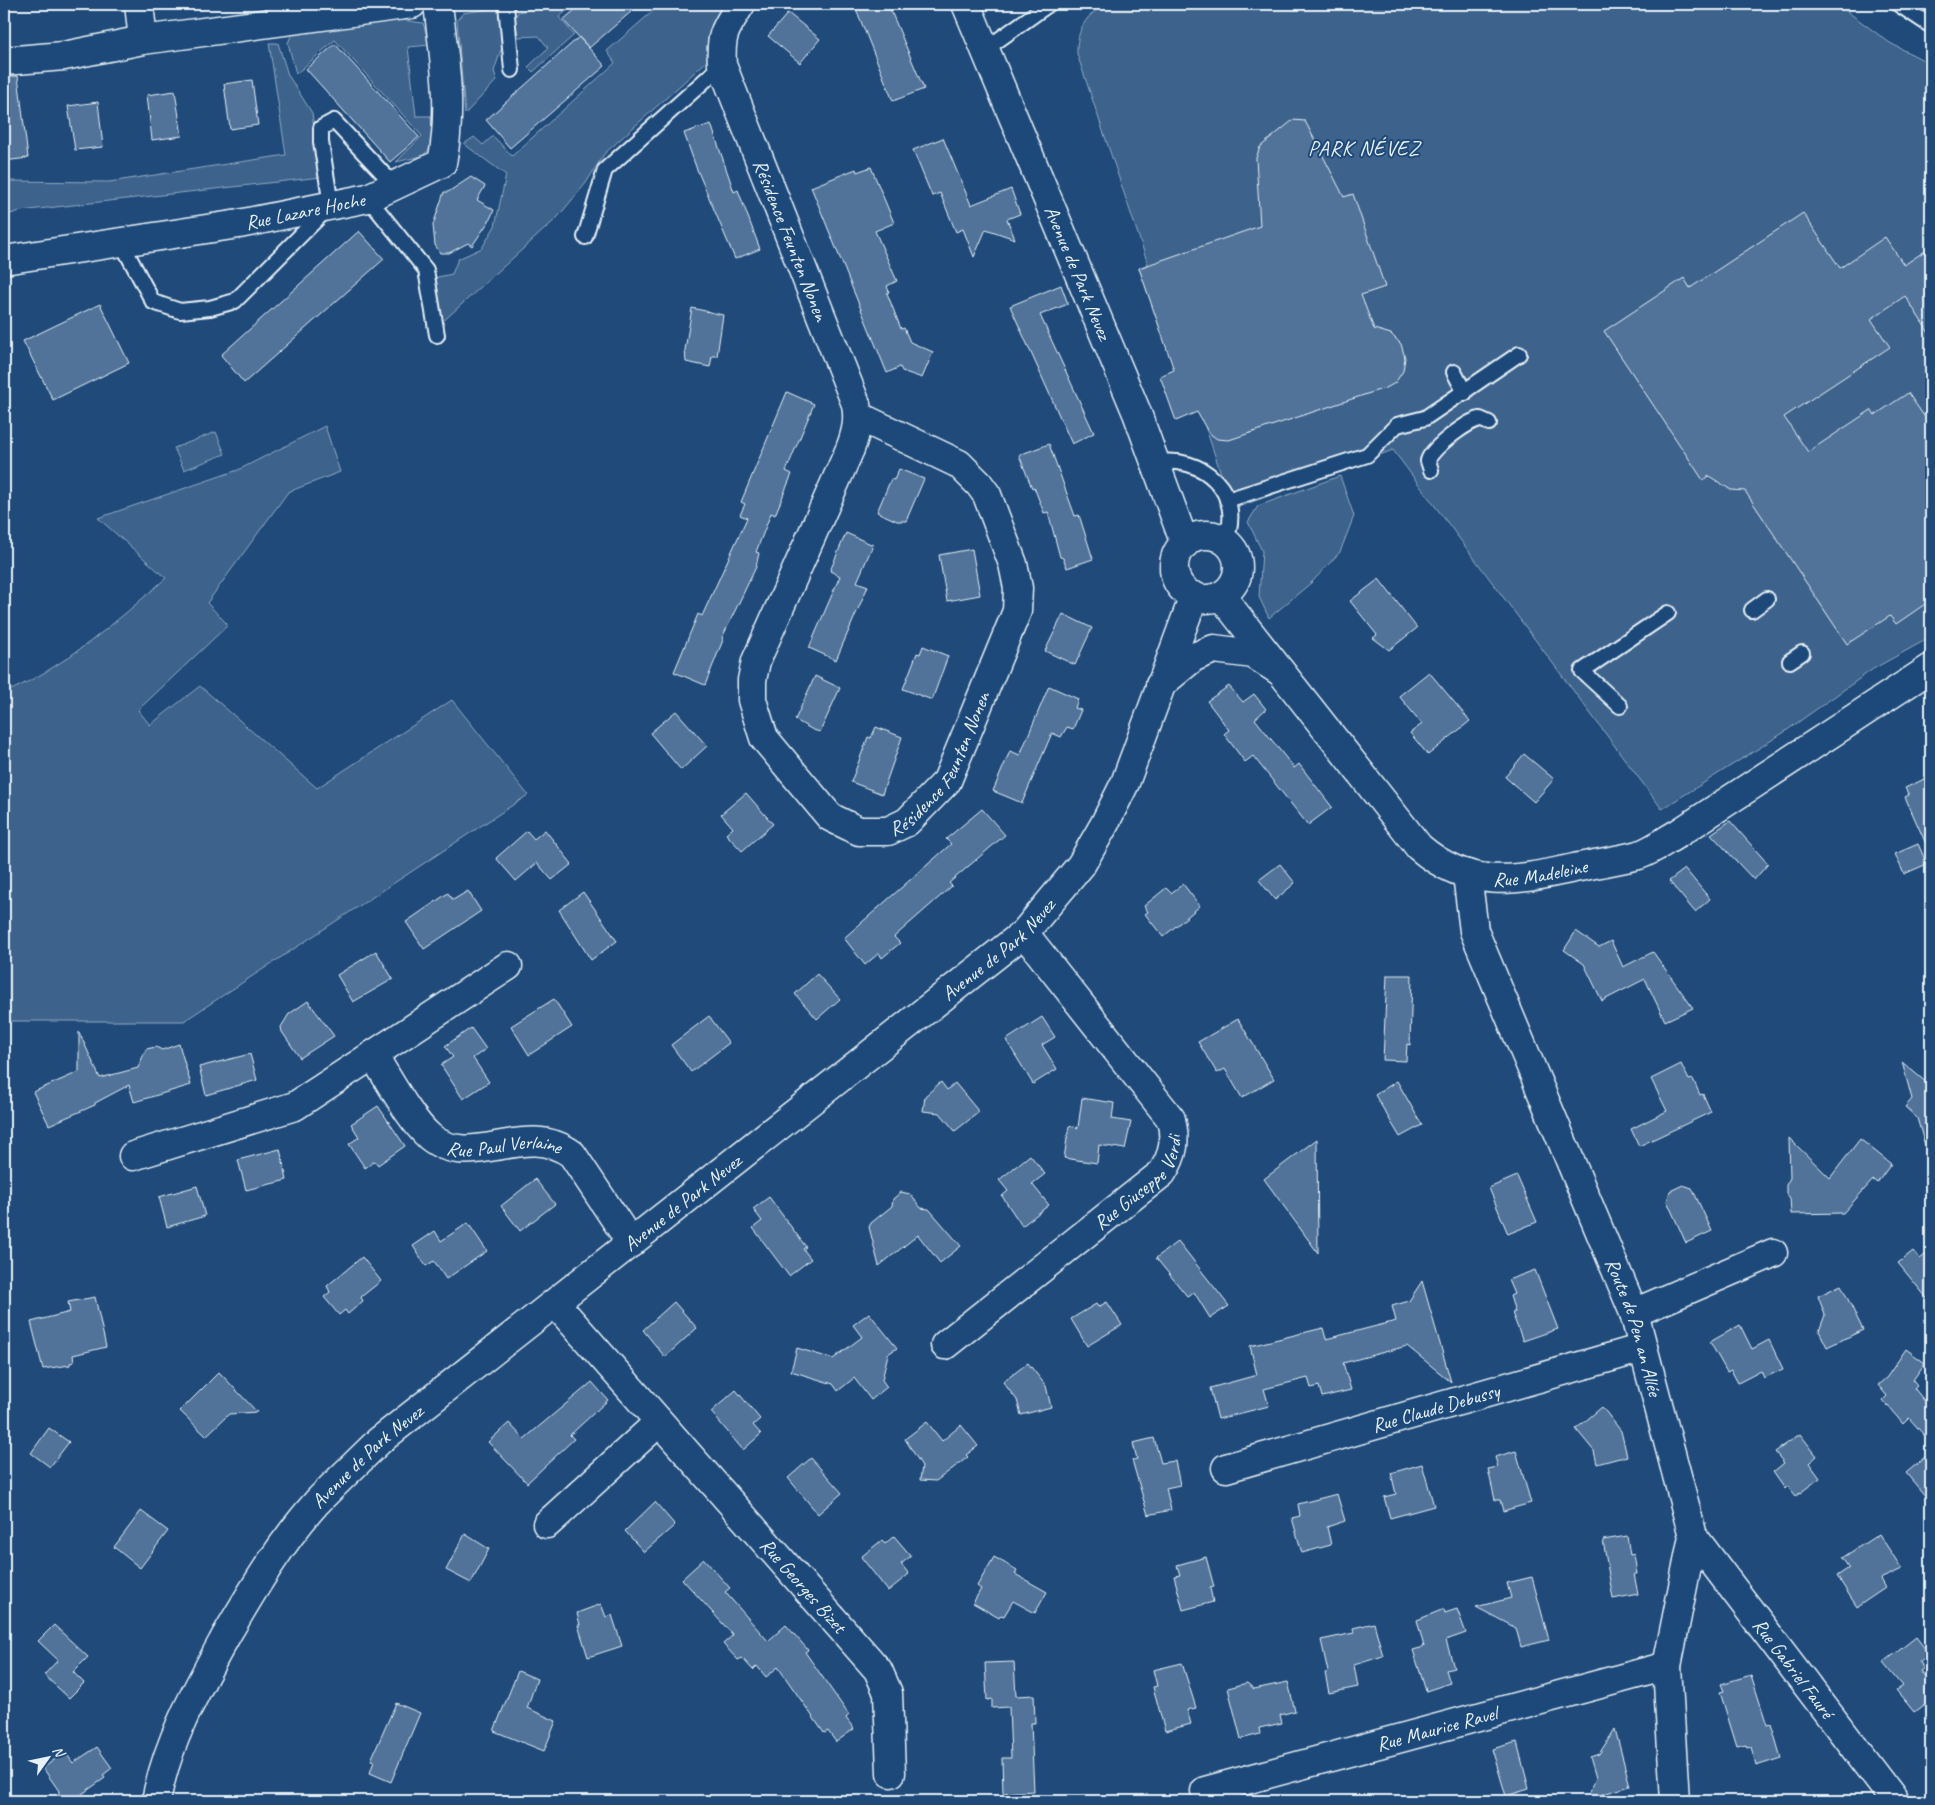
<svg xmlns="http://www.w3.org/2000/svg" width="1935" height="1805" viewBox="0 0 1935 1805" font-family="Caveat,sans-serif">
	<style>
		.green { fill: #3c628c; stroke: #92aac2 }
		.building { fill: #517399; stroke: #e8f1f8 }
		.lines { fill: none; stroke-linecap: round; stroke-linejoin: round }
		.service-casing { stroke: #e8f1f8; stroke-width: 18 }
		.minor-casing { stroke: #e8f1f8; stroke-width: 31 }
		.tertiary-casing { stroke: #e8f1f8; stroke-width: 31 }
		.secondary-casing { stroke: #e8f1f8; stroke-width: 31 }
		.service { stroke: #1f4a7a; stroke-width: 14 }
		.minor { stroke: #1f4a7a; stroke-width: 28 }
		.tertiary { stroke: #1f4a7a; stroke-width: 28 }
		.secondary { stroke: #1f4a7a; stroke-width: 28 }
		.labels { text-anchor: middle; stroke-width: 4; stroke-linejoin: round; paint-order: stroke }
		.street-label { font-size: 20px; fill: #e8f1f8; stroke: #1f4a7a }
		.neighbourhood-label { font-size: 21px; letter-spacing: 1px; fill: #e8f1f8; stroke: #1f4a7a }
	</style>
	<rect width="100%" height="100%" fill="#1f4a7a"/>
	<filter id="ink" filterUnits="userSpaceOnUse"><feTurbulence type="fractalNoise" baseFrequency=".02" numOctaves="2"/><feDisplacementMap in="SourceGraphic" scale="10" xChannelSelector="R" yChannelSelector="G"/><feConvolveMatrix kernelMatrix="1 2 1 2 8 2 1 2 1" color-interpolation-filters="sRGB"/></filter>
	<g filter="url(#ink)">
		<path class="green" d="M545,4H575L559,17L574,35L533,72L528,67L548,48L539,36L518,37L515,18L518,12L541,7Z
			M661,4H731L718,25L706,62L604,154L586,183L557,218L440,324L433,278L452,274L458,259L482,248L495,226L506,175L464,144L474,137L483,145L493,136L512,156L615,63L607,51Z
			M1109,4H1837L1890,43L1931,64V637L1873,669L1783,733L1662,809L1393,450L1233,509L1205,426L1168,351L1139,268L1148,264L1077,54C1076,31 1086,12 1109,4Z
			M496,8L502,13L504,41L494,71L497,80L465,114L457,20L463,13Z
			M395,19L423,23L430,45L408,47L416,116H431L433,146L422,156L396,162L422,136L335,40L296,74L288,43L293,31Z
			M269,43H278L288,75L312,113L321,177L20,211L4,216V181L109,182L286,155Z
			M325,426L340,472L288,492L207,603L228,625L138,710L150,725L200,686L317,788L452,700L528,795L184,1021H4V693C64,668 117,621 166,578L98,518L238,470Z
			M216,432L225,454L184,470L174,448Z
			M1340,476L1354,516L1340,552L1312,582L1269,618L1259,597L1262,551L1248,522L1258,506Z"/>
		<path class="building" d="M582,4H640L589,48L563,20Z
			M854,4H888L924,89L893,101Z
			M788,13L820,39L800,63L768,36Z
			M579,37L605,66L510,148L486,120Z
			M335,44L419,137L390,162L306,69Z
			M4,76H18L28,158L4,161Z
			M252,80L258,125L230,129L224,84Z
			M175,91L182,136L152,140L147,95Z
			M98,102L103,147L75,150L68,106Z
			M1293,120L1305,121L1344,197L1353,194L1385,287L1361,295L1374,329L1391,334L1401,344L1405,358L1403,371L1395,383L1388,387L1229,440L1217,439L1208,432L1197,412L1176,421L1160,376L1174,370L1139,268L1260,226L1256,158L1260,147Z
			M711,124L734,192L738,190L760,249L735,259L696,167L684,133Z
			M943,138L971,205L1011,189L1020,214L1007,219L1015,239L986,229L974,257L963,229L956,232L940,193L932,196L913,150Z
			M871,167L894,223L875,231L897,281L887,286L889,292L887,293L901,329L904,328L910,342L933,352L922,378L902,371L900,367L887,373L811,187L856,169L857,172Z
			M471,177L485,186L477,200L494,210L489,221L472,246L468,243L449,253H440L435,245L433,225L444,192H448Z
			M1803,213L1840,268L1885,237L1904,265L1931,247V336L1905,296L1871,319L1890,347L1784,417L1808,452L1871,410L1875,415L1908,393L1924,416L1931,411V600L1896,624L1890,616L1847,644L1745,491L1731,490L1709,476L1703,480L1604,331L1684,278L1690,288Z
			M359,231L384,259L244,383L221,355Z
			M1061,285L1068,304L1040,315L1094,433L1072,444L1010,306Z
			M100,304L129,363L53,400L23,341Z
			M692,308L723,315L717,356H712L710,367L686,362L685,350Z
			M787,392L814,404L786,471L792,474L775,515L771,513L756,552L759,553L756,567L722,638L723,640L705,685L674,672L698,614L702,616L747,518L740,515L745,504L741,502Z
			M1049,444L1075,516L1079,515L1093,559L1067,568L1063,558L1060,557L1048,512L1044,513L1034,487L1032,488L1019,455Z
			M899,469L924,479L906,521H897L877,512L891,479L894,480Z
			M846,533L873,545L857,582L868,586L836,660L809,648L840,576L830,571Z
			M972,549L980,595L947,601L939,555Z
			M1379,579L1417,628L1389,650L1373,638L1377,635L1350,601Z
			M1063,614L1092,628L1075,665L1045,651Z
			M923,646L948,656L932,700L903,689L917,653L920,654Z
			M1429,672L1470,721L1428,755L1410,733L1422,724L1399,696Z
			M815,676L840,688L820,732L813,730L795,720Z
			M1049,686L1078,699L1075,708L1081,710L1073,729L1067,727L1061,737L1052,733L1022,803L993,791L1010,751L1020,755Z
			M1229,686L1243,702L1254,694L1266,709L1255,719L1294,768L1299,764L1332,807L1308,825L1253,756L1245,762L1224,734L1229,730L1207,701Z
			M676,711L707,746L681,770L650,733Z
			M876,727L902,737L882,794L851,782L868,737L871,738Z
			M1524,754L1554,779L1534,802L1505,777Z
			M1931,776V855L1905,797L1909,795L1905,788Z
			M746,793L773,824L742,851L726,834L733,828L721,814Z
			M982,809L1005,835L949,883L952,886L894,937L900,943L882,958L879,953L865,965L844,938L951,844L946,839Z
			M1730,821L1768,864L1754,880L1711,834Z
			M545,830L572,864L552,880L537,863L516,881L496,858L527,831L534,839Z
			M1918,844L1927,864L1904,874L1895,854Z
			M1280,864L1295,883L1275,900L1259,880Z
			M1685,869L1710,899L1695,912L1669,881Z
			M1183,884L1200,906L1163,937L1145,914L1148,912L1144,906L1166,888L1171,893Z
			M468,891L481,911L424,949L406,922L448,893L453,900Z
			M583,892L617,941L591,960L559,910Z
			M1576,931L1599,947L1611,941L1623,967L1653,952L1693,1008L1665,1021L1645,979L1602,1001L1584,964L1564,950Z
			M376,951L393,979L353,1002L337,975Z
			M817,974L840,999L817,1019L795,994Z
			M1387,975H1412L1410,1045L1407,1044L1406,1061L1383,1060Z
			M554,999L572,1027L529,1055L511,1026Z
			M308,1001L334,1036L300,1058L282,1032L281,1027L289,1014Z
			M709,1016L729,1043L691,1072L671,1045Z
			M1042,1017L1055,1037L1042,1045L1057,1069L1033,1084L1006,1040Z
			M1238,1019L1274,1079L1242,1098L1225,1069L1217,1073L1198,1042Z
			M471,1028L486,1049L473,1058L489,1082L463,1099L441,1065L453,1057L445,1046Z
			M79,1032L100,1078L138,1068L146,1049L156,1047L162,1050L179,1044L191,1085L134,1102L129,1085L95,1103V1105L49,1125L33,1092L79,1072Z
			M250,1054L257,1080L206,1095L199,1067Z
			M1902,1062L1927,1083L1931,1078V1144L1925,1145L1917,1118L1905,1107L1912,1099Z
			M1681,1064L1689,1080L1693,1079L1700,1095L1703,1094L1711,1112L1639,1146L1631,1129L1667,1111L1651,1079Z
			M1397,1081L1422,1125L1400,1137L1375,1095Z
			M941,1082L947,1090L955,1083L979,1112L955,1131L940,1113L923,1111L925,1096Z
			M1082,1098L1114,1103L1112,1119L1131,1122L1125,1149L1099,1145L1097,1163L1064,1158L1069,1126L1078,1128Z
			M378,1106L405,1146L378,1165L375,1161L365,1168L349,1144L359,1137L351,1124Z
			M1789,1138L1830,1178L1860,1139L1891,1164L1877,1183L1873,1180L1843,1213L1791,1214L1790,1198L1786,1193V1185L1790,1178Z
			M1317,1139L1318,1253L1264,1179Z
			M280,1149L287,1180L246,1190L238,1160Z
			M1030,1155L1045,1174L1032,1184L1049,1205L1022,1226L1002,1196L1008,1191L999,1180Z
			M1517,1176L1537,1222L1508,1234L1489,1188Z
			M535,1179L555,1204L520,1231L501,1206Z
			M1683,1185L1692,1188L1712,1231L1686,1243L1667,1201L1670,1191Z
			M197,1186L205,1216L167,1227L159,1197Z
			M901,1192L910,1194L921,1208L929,1209L961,1246L940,1263L918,1235L879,1266L869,1227L871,1223L892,1206L893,1199Z
			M769,1197L806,1247L803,1249L811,1259L789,1276L753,1228L762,1221L753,1209Z
			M468,1223L487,1251L446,1279L434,1261L426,1266L413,1246L435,1231L441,1241Z
			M1178,1241L1229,1306L1210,1318L1194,1292L1187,1296L1156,1258Z
			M1931,1250V1303L1898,1263L1913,1251L1920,1259Z
			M362,1257L381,1281L361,1297L363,1301L348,1314L345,1310L339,1315L324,1297L330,1292L327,1286Z
			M1535,1270L1558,1329L1523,1341L1512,1313L1515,1312L1510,1296L1514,1294L1508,1280Z
			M1422,1281L1451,1382L1407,1346L1343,1363L1351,1390L1322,1397L1319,1386L1311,1388L1308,1378L1264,1389L1269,1406L1218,1419L1210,1388L1257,1375L1250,1346L1323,1328L1326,1339L1396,1321L1392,1306L1409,1301Z
			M1841,1285L1863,1330L1827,1347L1819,1331L1825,1315L1818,1296Z
			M95,1297L106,1347L73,1355L74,1362L70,1363V1365L43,1369L31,1322L70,1312L68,1302Z
			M674,1302L697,1328L665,1357L643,1330Z
			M1107,1302L1122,1325L1087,1346L1071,1319L1096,1304L1098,1307Z
			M869,1313L897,1348L888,1354L882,1380L887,1387L871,1400L854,1378L838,1391L833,1384L791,1371L797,1348L833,1359L862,1337L853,1325Z
			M1740,1325L1752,1349L1769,1340L1783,1369L1764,1378L1761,1371L1738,1383L1731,1370L1727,1372L1710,1342Z
			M1906,1349L1925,1363L1913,1380L1917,1385L1914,1388L1931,1409V1443L1909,1418L1903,1424L1883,1400L1887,1396L1878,1385L1887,1377Z
			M1028,1363L1046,1386L1051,1407L1021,1415L1017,1400L1003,1382Z
			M219,1372L257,1412L229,1414L206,1436L180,1411Z
			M592,1382L608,1400L570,1435L574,1439L527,1483L488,1442L509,1423L524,1439Z
			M736,1390L760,1419L753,1425L761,1434L743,1450L711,1412Z
			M1602,1407L1621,1431L1627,1456L1597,1464L1594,1451L1576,1429Z
			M927,1422L942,1441L961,1425L978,1446L966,1455L968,1457L936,1481L920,1480L922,1466L905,1439Z
			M49,1428L69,1442L50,1467L31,1453Z
			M1800,1434L1817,1456L1809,1463L1820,1478L1796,1496L1788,1486L1785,1489L1773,1472L1784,1463L1775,1452Z
			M1154,1438L1161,1463L1175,1461L1180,1485L1166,1488L1171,1510L1148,1515L1132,1460L1137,1459L1133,1443Z
			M1516,1451L1531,1503L1503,1511L1500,1500H1495L1488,1469L1498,1467L1495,1457Z
			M1931,1452V1503L1906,1473Z
			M811,1458L842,1493L818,1514L788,1478Z
			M1422,1464L1434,1506L1390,1518L1384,1497L1396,1494L1391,1473Z
			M1337,1494L1345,1521L1327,1527L1331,1545L1302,1553L1292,1518L1300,1516L1298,1504Z
			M655,1502L675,1525L644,1552L625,1531Z
			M141,1511L168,1531L140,1568L114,1547Z
			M465,1534L489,1549L471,1583L446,1570Z
			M1879,1534L1902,1569L1880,1579L1885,1588L1857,1607L1837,1576L1849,1568L1842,1558Z
			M894,1536L911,1556L901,1564L909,1574L888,1591L861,1557L882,1540L885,1544Z
			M1627,1536L1630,1555L1634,1554L1637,1574H1634L1638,1594L1613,1599L1603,1540Z
			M994,1557L1017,1570L1015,1574L1047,1592L1035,1613L1013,1601L1004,1616L1001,1615L999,1618L973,1603L981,1589L977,1586Z
			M1206,1557L1214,1587L1210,1588L1213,1602L1183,1610L1174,1576L1180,1575L1177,1565Z
			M704,1559L730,1588L725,1592L768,1641L786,1625L808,1650L805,1652L849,1715L846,1718L854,1729L836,1742L828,1731L824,1733L778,1667L766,1677L757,1666L753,1670L742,1658L738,1660L723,1644L733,1635L682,1579Z
			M1532,1577L1549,1640L1521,1647L1516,1628L1476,1607L1511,1598L1507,1583Z
			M601,1604L606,1617L612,1615L622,1646L588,1657L578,1625H580L577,1613Z
			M1444,1609L1445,1613L1457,1609L1466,1633L1446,1640L1454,1668L1446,1670L1450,1683L1426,1691L1413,1650L1424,1647L1417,1620Z
			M1374,1623L1383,1656L1354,1665L1358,1687L1329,1693L1325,1673L1328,1672L1321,1640L1354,1633L1353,1628Z
			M54,1625L88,1657L73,1672L84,1683L69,1698L44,1675L58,1660L38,1641Z
			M1916,1637L1929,1654L1919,1661L1924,1668L1920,1671L1931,1685V1699L1914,1712L1896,1690L1902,1686L1883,1663Z
			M1014,1662L1016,1696L1034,1695L1035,1723H1031L1034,1791L1003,1793L1002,1758H1011L1009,1707L992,1708V1699L987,1700L985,1663Z
			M1182,1663L1196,1708L1187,1710L1191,1724L1165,1731L1153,1687L1157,1686L1153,1670Z
			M518,1671L537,1679L527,1708L556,1721L544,1751L494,1731Z
			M1751,1675L1767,1725L1771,1724L1781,1758L1756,1766L1751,1747L1747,1748L1746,1745L1737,1747L1720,1692L1724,1691L1721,1684Z
			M1288,1682L1295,1711L1280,1715L1282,1723L1259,1728L1260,1734L1241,1739L1228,1688L1247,1683L1254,1689Z
			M396,1703L420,1713L391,1782L370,1773L374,1761L371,1760Z
			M1615,1729L1630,1786L1587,1799L1596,1778L1590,1757L1599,1754Z
			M1517,1742L1529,1789L1506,1796L1492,1749Z
			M97,1747L112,1768L103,1775L105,1778L82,1794L80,1801H58L59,1791L43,1768L65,1752L73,1763Z"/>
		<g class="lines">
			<defs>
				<path id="service" d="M506,4L512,70
					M1898,4L1931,26
					M987,48L1049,4
					M368,198L426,270L437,335
					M585,237L605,170L722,65
					M121,242L153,302L180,311L210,308L235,301L331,205L321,142V128L334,121L394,185
					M1454,372L1465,393
					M1155,463C1202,453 1246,494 1225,541
					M1431,470L1428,461C1430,449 1468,421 1480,419L1489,423
					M1227,500L1367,455L1397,425L1425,418L1519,354
					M1752,610L1767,599
					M1790,661L1802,653
					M1620,706L1582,671L1668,613"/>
				<g id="minor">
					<path d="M139,4L143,40"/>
					<path id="s1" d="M741,4C725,29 720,34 722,65L856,404C859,421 856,433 850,449L756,661L752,680V700L764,738L830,817L859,831H888L907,822L947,781L1017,611L1018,588L1013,564L987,495L979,484L959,464L858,416"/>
					<path d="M4,61L64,56L143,40L412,4"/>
					<path id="s2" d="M4,260L239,224L368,198L442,163C453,109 444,57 438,4"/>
					<path d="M1160,685L1194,657L1214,649L1253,654L1281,672"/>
					<path id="s3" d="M1467,874L1474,931L1634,1313L1693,1536L1667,1666L1675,1801"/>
					<path id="s4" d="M373,1055C388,1078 410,1120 430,1137C473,1172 524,1119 572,1154L631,1243"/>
					<path d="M133,1156L295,1106L508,966"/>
					<path id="s5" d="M555,1303L878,1670L888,1693L891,1773"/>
					<path d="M1634,1313L1773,1253"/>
					<path id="s6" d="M945,1345L1162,1173C1174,1154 1176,1141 1171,1119L1024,933"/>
					<path id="s7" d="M1226,1468L1643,1348"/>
					<path d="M547,1524L659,1422"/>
					<path id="s8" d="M1693,1536L1895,1801"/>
					<path id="s9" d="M1205,1791L1667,1666"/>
				</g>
				<g id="tertiary">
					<path id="s10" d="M966,4L1137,413L1185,544"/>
				</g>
				<g id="secondary">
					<circle cx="1206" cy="567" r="32"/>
					<path id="s11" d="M1222,597L1419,847C1471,892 1518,880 1579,867C1598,863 1619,860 1639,855C1653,850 1666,840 1679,833L1931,668"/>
					<path id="s12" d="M156,1801C167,1741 198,1687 227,1634C254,1588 281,1542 317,1502C337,1481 359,1461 379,1441L1024,933L1081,865L1104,825L1125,783L1194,596"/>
				</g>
			</defs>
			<use href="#service" class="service-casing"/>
			<use href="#minor" class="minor-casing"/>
			<use href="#tertiary" class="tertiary-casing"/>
			<use href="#secondary" class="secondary-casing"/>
			<use href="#service" class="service"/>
			<use href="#minor" class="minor"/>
			<use href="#tertiary" class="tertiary"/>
			<use href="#secondary" class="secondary"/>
		</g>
	</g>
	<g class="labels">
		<g class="street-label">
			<text dy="7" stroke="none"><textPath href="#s2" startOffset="305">Rue Lazare Hoche</textPath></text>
			<text dy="7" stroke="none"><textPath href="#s1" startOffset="254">Résidence Feunten Nonen</textPath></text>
			<text dy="7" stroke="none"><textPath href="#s10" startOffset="291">Avenue de Park Nevez</textPath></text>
			<text dy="7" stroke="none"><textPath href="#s1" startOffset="1040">Résidence Feunten Nonen</textPath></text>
			<text dy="7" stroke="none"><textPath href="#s11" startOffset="448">Rue Madeleine</textPath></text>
			<text dy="7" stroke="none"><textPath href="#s12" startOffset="1220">Avenue de Park Nevez</textPath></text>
			<text dy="7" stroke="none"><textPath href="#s4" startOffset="178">Rue Paul Verlaine</textPath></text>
			<text dy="7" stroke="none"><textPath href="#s6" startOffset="255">Rue Giuseppe Verdi</textPath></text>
			<text dy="7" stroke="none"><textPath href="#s12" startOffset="815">Avenue de Park Nevez</textPath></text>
			<text dy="7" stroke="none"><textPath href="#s3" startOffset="485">Route de Pen an Allée</textPath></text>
			<text dy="7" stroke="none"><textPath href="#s7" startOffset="218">Rue Claude Debussy</textPath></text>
			<text dy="7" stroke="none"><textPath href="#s12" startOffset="410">Avenue de Park Nevez</textPath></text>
			<text dy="7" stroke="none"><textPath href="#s5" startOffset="376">Rue Georges Bizet</textPath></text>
			<text dy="7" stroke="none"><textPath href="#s8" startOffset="166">Rue Gabriel Fauré</textPath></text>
			<text dy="7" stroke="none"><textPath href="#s9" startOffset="240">Rue Maurice Ravel</textPath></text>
		</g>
		<g class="neighbourhood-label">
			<text x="1364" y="155">PARK NÉVEZ</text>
		</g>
	</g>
	<rect width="1935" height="1805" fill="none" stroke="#1f4a7a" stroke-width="20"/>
	<rect x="10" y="10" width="1915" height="1785" fill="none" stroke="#e8f1f8" stroke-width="2" filter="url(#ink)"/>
	<g transform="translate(48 1758) rotate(57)" stroke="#1f4a7a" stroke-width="4" paint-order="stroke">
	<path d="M0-4L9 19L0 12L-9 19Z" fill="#e8f1f8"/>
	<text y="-8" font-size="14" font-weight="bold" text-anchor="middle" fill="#e8f1f8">N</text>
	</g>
</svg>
